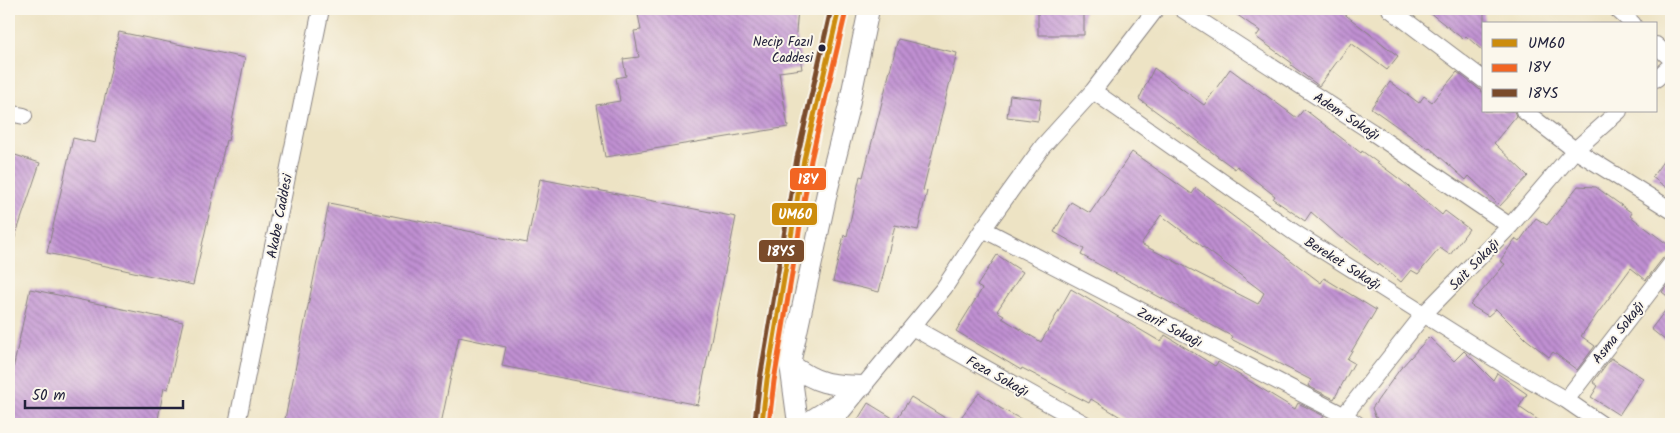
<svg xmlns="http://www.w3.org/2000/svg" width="1680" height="433" viewBox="0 0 1680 433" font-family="Kalam,sans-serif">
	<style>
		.building { fill: url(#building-back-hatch); fill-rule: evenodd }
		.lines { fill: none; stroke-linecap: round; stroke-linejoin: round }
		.minor-casing { stroke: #888280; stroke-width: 18 }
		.tertiary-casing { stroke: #888280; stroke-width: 22 }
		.minor { stroke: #fff; stroke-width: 16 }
		.tertiary { stroke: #fff; stroke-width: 20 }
		.bus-1-casing { stroke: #fbf7ec; stroke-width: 9 }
		.bus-2-casing { stroke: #fbf7ec; stroke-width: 9 }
		.bus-3-casing { stroke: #fbf7ec; stroke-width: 9 }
		.bus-1 { stroke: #cc8c0c; stroke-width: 5 }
		.bus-2 { stroke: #f26522; stroke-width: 5 }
		.bus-3 { stroke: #7a4b2a; stroke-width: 5 }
		.bus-dot { fill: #22223b; stroke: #fbf7ec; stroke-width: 2 }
		.labels { text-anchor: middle; stroke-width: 4; stroke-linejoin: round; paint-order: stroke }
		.bus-label { font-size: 13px; fill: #22223b; stroke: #fbf7ec; text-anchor: end }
		.street-label { font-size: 14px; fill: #22223b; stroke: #fbf7ec }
		.line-badge { stroke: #fbf7ec; stroke-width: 2 }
		.badge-label { font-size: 14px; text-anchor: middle; font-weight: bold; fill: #fff }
	</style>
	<defs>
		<pattern id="building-back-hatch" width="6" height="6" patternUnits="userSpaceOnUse" patternTransform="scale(1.25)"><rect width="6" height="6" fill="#c090d2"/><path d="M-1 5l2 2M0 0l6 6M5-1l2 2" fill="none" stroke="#9c75ac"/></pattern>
	</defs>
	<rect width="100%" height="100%" fill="#fbf7ec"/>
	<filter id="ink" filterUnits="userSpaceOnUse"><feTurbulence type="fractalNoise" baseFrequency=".02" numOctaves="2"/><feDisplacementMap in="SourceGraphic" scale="10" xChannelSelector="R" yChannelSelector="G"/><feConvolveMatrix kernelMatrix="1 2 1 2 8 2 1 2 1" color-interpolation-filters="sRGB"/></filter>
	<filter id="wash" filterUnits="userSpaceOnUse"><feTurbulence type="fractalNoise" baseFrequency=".0096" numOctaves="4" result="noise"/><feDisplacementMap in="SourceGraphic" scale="20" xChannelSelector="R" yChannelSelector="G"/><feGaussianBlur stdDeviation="1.12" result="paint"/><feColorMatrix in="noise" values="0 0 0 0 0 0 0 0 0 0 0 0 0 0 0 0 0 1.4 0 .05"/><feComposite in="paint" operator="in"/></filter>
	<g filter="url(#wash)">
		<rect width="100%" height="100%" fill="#ede3c4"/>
		<g id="blocks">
			<path class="building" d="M637,9H798L796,32L802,69L779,72L788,127L605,157L596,105L620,101L616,78L626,76L623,59L639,57L634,31L641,30Z
				M1038,9H1084V35H1038Z
				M1229,9H1338L1398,56L1387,70L1351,43L1319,86L1291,65L1292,63L1256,37L1260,31Z
				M1425,9H1484V52L1466,36L1463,39Z
				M119,32L245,58L228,141L226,140L193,285L47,253L73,138L95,143Z
				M898,39L957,53L923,190L927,191L918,230L895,225L879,292L833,281L844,235L847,236L860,176L863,177Z
				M1154,68L1204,105L1230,69L1297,118L1304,109L1361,153L1362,151L1402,181L1442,215L1445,211L1469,229L1450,255L1440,248L1418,274L1411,270L1401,282L1379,264L1378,265L1343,238L1342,239L1311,212L1305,221L1273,199L1275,196L1237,166L1235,169L1139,99Z
				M1457,72L1484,93V111H1514L1516,116L1494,143L1528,176L1500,206L1469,176L1466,180L1430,148L1429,149L1371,108L1390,82L1419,103L1424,96L1432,102Z
				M1010,95L1041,99L1038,121L1007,117Z
				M1671,150V191L1652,177Z
				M1132,152L1192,194L1196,188L1321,283L1324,278L1376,310L1347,359L1354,363L1334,399L1308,386L1311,380L1231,339L1233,337L1197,317L1081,255L1084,249L1054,232L1071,202L1090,213ZM1161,215L1264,293L1258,304L1141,244Z
				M9,153L40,163L12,246H9Z
				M540,179L736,217L698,405L502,366L506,347L459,337L441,424H284L329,203L527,243Z
				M1578,186L1596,187L1632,213L1630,216L1671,247V254L1663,258L1646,280L1631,268L1581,336L1595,346L1577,370L1553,352L1549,357L1526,339L1496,309L1488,316L1470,305L1505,264L1500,261L1515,239L1519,242L1536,218L1547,225Z
				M997,255L1023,272L997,311L1004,315L1002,318L1041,342L1071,289L1161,342L1165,335L1215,366L1218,362L1295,409L1298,403L1324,416L1319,423L1321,424H1140L1129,418L1127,421L1091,399L1089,403L1022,368L1021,370L956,331L982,289L977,286Z
				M1671,280V299L1662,292Z
				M30,289L183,322L168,389L164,388L157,424H9V388Z
				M1671,303V345L1651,329Z
				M1429,337L1454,361L1464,351L1493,380L1497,373L1527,394L1519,407L1544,424H1386L1375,416L1372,408L1400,369Z
				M1611,358L1643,378L1619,415L1591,397L1598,386L1593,382Z
				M979,393L1000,408L1030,424H956Z
				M911,397L955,424H855L868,403L896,420Z"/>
		</g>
	</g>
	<g filter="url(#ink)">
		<use href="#blocks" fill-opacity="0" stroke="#888280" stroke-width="1"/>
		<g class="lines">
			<defs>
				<path id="minor" d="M1182,9L1372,132L1510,226
					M1390,9L1484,80
					M1617,9L1633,24
					M1656,45L1671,59
					M1656,79L1671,65
					M1093,91L1295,233L1506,366L1566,400L1601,424
					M1524,111L1575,150L1671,210
					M9,113L24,116
					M983,229L1343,415L1357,424
					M912,327L1085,424
					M1566,400L1671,264
					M805,422L852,392
					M1338,423L1424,314L1510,226L1575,150L1619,111
					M237,424L321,9
					M832,424L944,288L983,229L1043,146L1093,91L1156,9"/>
				<path id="tertiary" d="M790,364C817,384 829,385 863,386
					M797,416L790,364L828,188L848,110L869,9
					M762,422L767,380L804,159L839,9"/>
			</defs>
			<use href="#minor" class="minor-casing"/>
			<use href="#tertiary" class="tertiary-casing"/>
			<use href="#minor" class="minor"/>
			<use href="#tertiary" class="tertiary"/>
			<defs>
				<path id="bus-1" d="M762,422L767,380L804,159L839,9"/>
				<path id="bus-2" d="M769,423L774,381L811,160L846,11"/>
				<path id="bus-3" d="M755,421L760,379L797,158L831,9"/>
			</defs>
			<use href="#bus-1" class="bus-1-casing"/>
			<use href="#bus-2" class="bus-2-casing"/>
			<use href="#bus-3" class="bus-3-casing"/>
			<use href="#bus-1" class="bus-1"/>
			<use href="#bus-2" class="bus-2"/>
			<use href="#bus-3" class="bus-3"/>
		</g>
	</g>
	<circle class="bus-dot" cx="822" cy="48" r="4.5"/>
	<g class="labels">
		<g class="bus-label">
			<text x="813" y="46">Necip Fazıl<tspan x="813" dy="16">Caddesi</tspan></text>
		</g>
		<g class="street-label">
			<text transform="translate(1347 116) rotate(33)" y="5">Adem Sokağı</text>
			<text transform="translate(279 216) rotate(-79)" y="5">Akabe Caddesi</text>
			<text transform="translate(1343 263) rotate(32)" y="5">Bereket Sokağı</text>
			<text transform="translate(1474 264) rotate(-46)" y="5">Sait Sokağı</text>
			<text transform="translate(1170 327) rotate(27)" y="5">Zarif Sokağı</text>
			<text transform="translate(1618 332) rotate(-52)" y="5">Asma Sokağı</text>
			<text transform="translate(998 376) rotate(29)" y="5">Feza Sokağı</text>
		</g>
	</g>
	<g class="line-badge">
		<rect x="789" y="167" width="38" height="24" rx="5" fill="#f26522"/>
		<rect x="771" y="202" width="47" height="24" rx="5" fill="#cc8c0c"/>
		<rect x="758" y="239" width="47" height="24" rx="5" fill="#7a4b2a"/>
	</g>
	<g class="badge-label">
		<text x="808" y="184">18Y</text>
		<text x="795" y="219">UM60</text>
		<text x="781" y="256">18YS</text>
	</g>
	<rect width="1680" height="433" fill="none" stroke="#fbf7ec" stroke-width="30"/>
	<rect x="1482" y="22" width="175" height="90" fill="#fbf7ec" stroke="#a4a2a5"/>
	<rect x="1492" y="39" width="25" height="8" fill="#cc8c0c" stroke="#a4a2a5"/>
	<text x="1528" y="48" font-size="15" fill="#22223b">UM60</text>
	<rect x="1492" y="64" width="25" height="8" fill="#f26522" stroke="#a4a2a5"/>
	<text x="1528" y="72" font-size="15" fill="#22223b">18Y</text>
	<rect x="1492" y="89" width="25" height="8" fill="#7a4b2a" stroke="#a4a2a5"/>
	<text x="1528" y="98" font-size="15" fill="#22223b">18YS</text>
	<path d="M25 400v8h158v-8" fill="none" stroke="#22223b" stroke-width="2.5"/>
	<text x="32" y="400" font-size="15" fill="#22223b" stroke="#fbf7ec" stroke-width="4" paint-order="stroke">50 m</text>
</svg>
